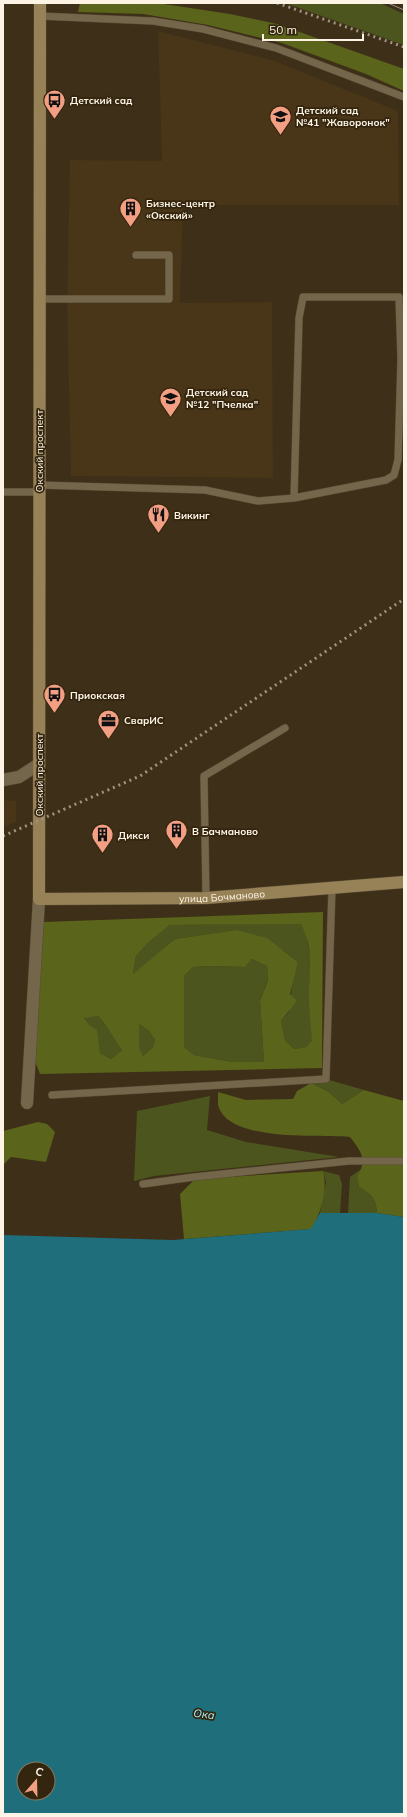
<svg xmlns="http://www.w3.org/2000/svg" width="407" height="1817" viewBox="0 0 407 1817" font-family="Mulish,sans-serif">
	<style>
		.built { fill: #493517 }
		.green { fill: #4d551f }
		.forest { fill: #5a641b; fill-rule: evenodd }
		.water { fill: #1e6f7b; fill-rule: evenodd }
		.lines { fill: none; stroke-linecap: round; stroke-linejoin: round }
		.lane-casing { stroke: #594b35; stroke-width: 8 }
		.street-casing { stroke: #594b35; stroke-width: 13 }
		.secondary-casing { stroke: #594b35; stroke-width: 13 }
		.lane { stroke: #73664b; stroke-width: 7 }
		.street { stroke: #73664b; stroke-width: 12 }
		.secondary { stroke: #978257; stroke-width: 12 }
		.tram { stroke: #9f9381; stroke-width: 1 }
		.rail { stroke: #9f9381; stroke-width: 3; stroke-dasharray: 2 4; stroke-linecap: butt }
		.labels { text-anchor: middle; stroke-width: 3.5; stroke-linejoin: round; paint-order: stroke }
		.poi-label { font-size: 10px; font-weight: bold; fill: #fdf4e6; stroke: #34250e; text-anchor: start }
		.street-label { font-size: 10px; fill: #fdf4e6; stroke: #34250e }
		.water-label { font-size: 11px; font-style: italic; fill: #a6f0fd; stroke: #34250e }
	</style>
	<rect width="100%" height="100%" fill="#3e2f18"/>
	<path class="built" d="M158,31L272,60L398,111L399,205H183L180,303L272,302L273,478L71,476L67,306L70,160L162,161Z
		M3,800L16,801V822L3,827Z"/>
	<path class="green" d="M285,3H380L404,14V45Z
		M301,923L306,935L311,960L309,989L313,1041L306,1047L294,1049L285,1040L281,1021L289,1012L293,978L298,962L284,951L236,930L175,939L133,975L136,956L149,942L170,925Z
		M252,959L267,966L268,979L260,1001L264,1062H232L194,1055L184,1047V976L193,967L209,966L245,967Z
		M98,1016C108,1026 113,1039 122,1050L111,1059L100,1053L98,1043L84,1017Z
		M139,1024L149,1031L155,1040L153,1047L143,1056L139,1047Z
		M329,1080L364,1090L342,1104L329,1092L311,1083Z
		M210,1096L207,1130L246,1142L339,1157L154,1176L134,1181L137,1111Z
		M363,1168L357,1177L359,1187C372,1195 376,1198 377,1213H348L350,1177Z
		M323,1171L339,1175L342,1184L340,1213H320L326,1182Z"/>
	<path class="forest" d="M80,3H157L230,14L277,24L404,69V91L366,74L282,43L208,25L143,14L78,12Z
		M323,912L322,1068L40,1074L35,1061L43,922ZM301,924C313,950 310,961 309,988C308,1005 311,1024 312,1041L306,1047L294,1049L285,1040L281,1021L297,1001L290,994L298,962L267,938L236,930L175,939L133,974L136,956L149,942L170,925ZM252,959L267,966L268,980L260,1001L264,1062H232L194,1055L184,1047V976L193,967L209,966L245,967ZM98,1016C108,1026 113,1039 122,1050L111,1059L100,1053L97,1030L90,1026L84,1018ZM139,1024L149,1031L155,1040L153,1047L143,1056L139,1047Z
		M311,1083L329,1092L342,1104L364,1090L404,1101V1217L377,1213C376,1198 372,1195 359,1187L357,1177C368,1160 361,1151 350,1137C319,1134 228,1143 218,1105C218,1101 218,1096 218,1092L246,1100L293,1099L297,1091Z
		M38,1122L47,1124L55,1132L46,1162L11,1157L3,1165V1131Z
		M323,1171C328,1190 321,1212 312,1229L184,1239L180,1194L195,1179Z"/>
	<path class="water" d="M320,1213H377L404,1217V1814H3V1235L173,1240L311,1229ZM24,1769H48V1793H24Z"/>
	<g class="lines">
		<defs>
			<path id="lane" d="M39,16L153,21L203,29L276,48L404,97
				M40,299H169V255H136
				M39,485L205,490L258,501L294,498L386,480L394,475L398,460L401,359L399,297H303L299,318L294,498
				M3,492H39
				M206,898L204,776L285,728
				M52,1095L326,1079L332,888
				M143,1184L194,1177L349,1161H404"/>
			<path id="street" d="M3,780L19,777L39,764
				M27,1103L39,899"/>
			<g id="secondary">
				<path id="s1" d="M40,3L39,899L206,898L404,882"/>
			</g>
		</defs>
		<use href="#lane" class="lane-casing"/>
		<use href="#street" class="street-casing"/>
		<use href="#secondary" class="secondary-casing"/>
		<use href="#lane" class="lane"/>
		<use href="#street" class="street"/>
		<use href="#secondary" class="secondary"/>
		<path class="tram" d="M388,3L404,10"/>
		<path class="rail" d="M277,3L404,47
			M3,836L140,776L404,599"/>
	</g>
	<defs>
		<symbol id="bus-pin" viewBox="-11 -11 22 30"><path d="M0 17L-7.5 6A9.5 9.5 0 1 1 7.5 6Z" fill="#f39f84" stroke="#34250e"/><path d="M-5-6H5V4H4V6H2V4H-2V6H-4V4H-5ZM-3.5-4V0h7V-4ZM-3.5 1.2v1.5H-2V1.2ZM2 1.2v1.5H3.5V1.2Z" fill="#111"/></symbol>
		<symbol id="school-pin" viewBox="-11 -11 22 30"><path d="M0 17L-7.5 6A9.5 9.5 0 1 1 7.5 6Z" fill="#f39f84" stroke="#34250e"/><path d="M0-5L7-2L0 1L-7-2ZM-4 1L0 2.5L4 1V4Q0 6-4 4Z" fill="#111"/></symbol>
		<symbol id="building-pin" viewBox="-11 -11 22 30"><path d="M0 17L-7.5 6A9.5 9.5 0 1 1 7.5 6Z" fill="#f39f84" stroke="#34250e"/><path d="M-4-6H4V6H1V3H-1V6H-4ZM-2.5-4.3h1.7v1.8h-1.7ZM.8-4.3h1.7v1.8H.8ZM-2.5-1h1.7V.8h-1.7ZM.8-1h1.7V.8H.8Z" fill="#111"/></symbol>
		<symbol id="restaurant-pin" viewBox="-11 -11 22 30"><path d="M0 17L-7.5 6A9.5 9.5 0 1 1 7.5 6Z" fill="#f39f84" stroke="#34250e"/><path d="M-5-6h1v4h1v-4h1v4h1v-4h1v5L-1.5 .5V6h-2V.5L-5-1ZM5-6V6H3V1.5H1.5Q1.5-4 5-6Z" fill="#111"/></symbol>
		<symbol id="office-pin" viewBox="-11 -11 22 30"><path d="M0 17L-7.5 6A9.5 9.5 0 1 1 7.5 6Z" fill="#f39f84" stroke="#34250e"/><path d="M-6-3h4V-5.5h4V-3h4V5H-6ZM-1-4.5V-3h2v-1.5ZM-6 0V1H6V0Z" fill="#111"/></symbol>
	</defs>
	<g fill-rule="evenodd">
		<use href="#bus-pin" x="42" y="88" width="25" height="34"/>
		<use href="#school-pin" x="268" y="104" width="25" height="34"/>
		<use href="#building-pin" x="118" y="196" width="25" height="34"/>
		<use href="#school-pin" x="158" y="386" width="25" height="34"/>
		<use href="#restaurant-pin" x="146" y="502" width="25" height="34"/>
		<use href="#bus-pin" x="42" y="682" width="25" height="34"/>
		<use href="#office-pin" x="96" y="708" width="25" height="34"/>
		<use href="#building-pin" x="164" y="818" width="25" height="34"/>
		<use href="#building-pin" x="90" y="822" width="25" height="34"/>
	</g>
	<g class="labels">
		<g class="poi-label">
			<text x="70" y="104">Детский сад</text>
			<text x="296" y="114">Детский сад<tspan x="296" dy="12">№41 "Жаворонок"</tspan></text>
			<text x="146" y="207">Бизнес-центр<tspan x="146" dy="12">«Окский»</tspan></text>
			<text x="186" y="396">Детский сад<tspan x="186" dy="12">№12 "Пчелка"</tspan></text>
			<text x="174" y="519">Викинг</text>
			<text x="70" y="699">Приокская</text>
			<text x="124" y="724">СварИС</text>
			<text x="192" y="835">В Бачманово</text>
			<text x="118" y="839">Дикси</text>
		</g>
		<g class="street-label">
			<text transform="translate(39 451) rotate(-90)" y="4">Окский проспект</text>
			<text transform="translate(39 775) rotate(-90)" y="4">Окский проспект</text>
			<text dy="4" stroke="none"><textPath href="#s1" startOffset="1079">улица Бочманово</textPath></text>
		</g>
		<g class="water-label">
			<text transform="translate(204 1714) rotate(6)" y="4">Ока</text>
		</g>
	</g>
	<rect width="407" height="1817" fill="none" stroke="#fdf4e6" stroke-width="8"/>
	<g transform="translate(36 1781) rotate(20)"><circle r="19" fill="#34250e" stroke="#847864"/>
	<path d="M0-3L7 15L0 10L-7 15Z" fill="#f39f84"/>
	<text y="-6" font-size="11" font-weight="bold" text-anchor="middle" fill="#fdf4e6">С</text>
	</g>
	<path d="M263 34v6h100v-6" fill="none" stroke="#fdf4e6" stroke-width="2"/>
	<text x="269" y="34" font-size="12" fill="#fdf4e6" stroke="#34250e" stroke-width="3" paint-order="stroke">50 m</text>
</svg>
